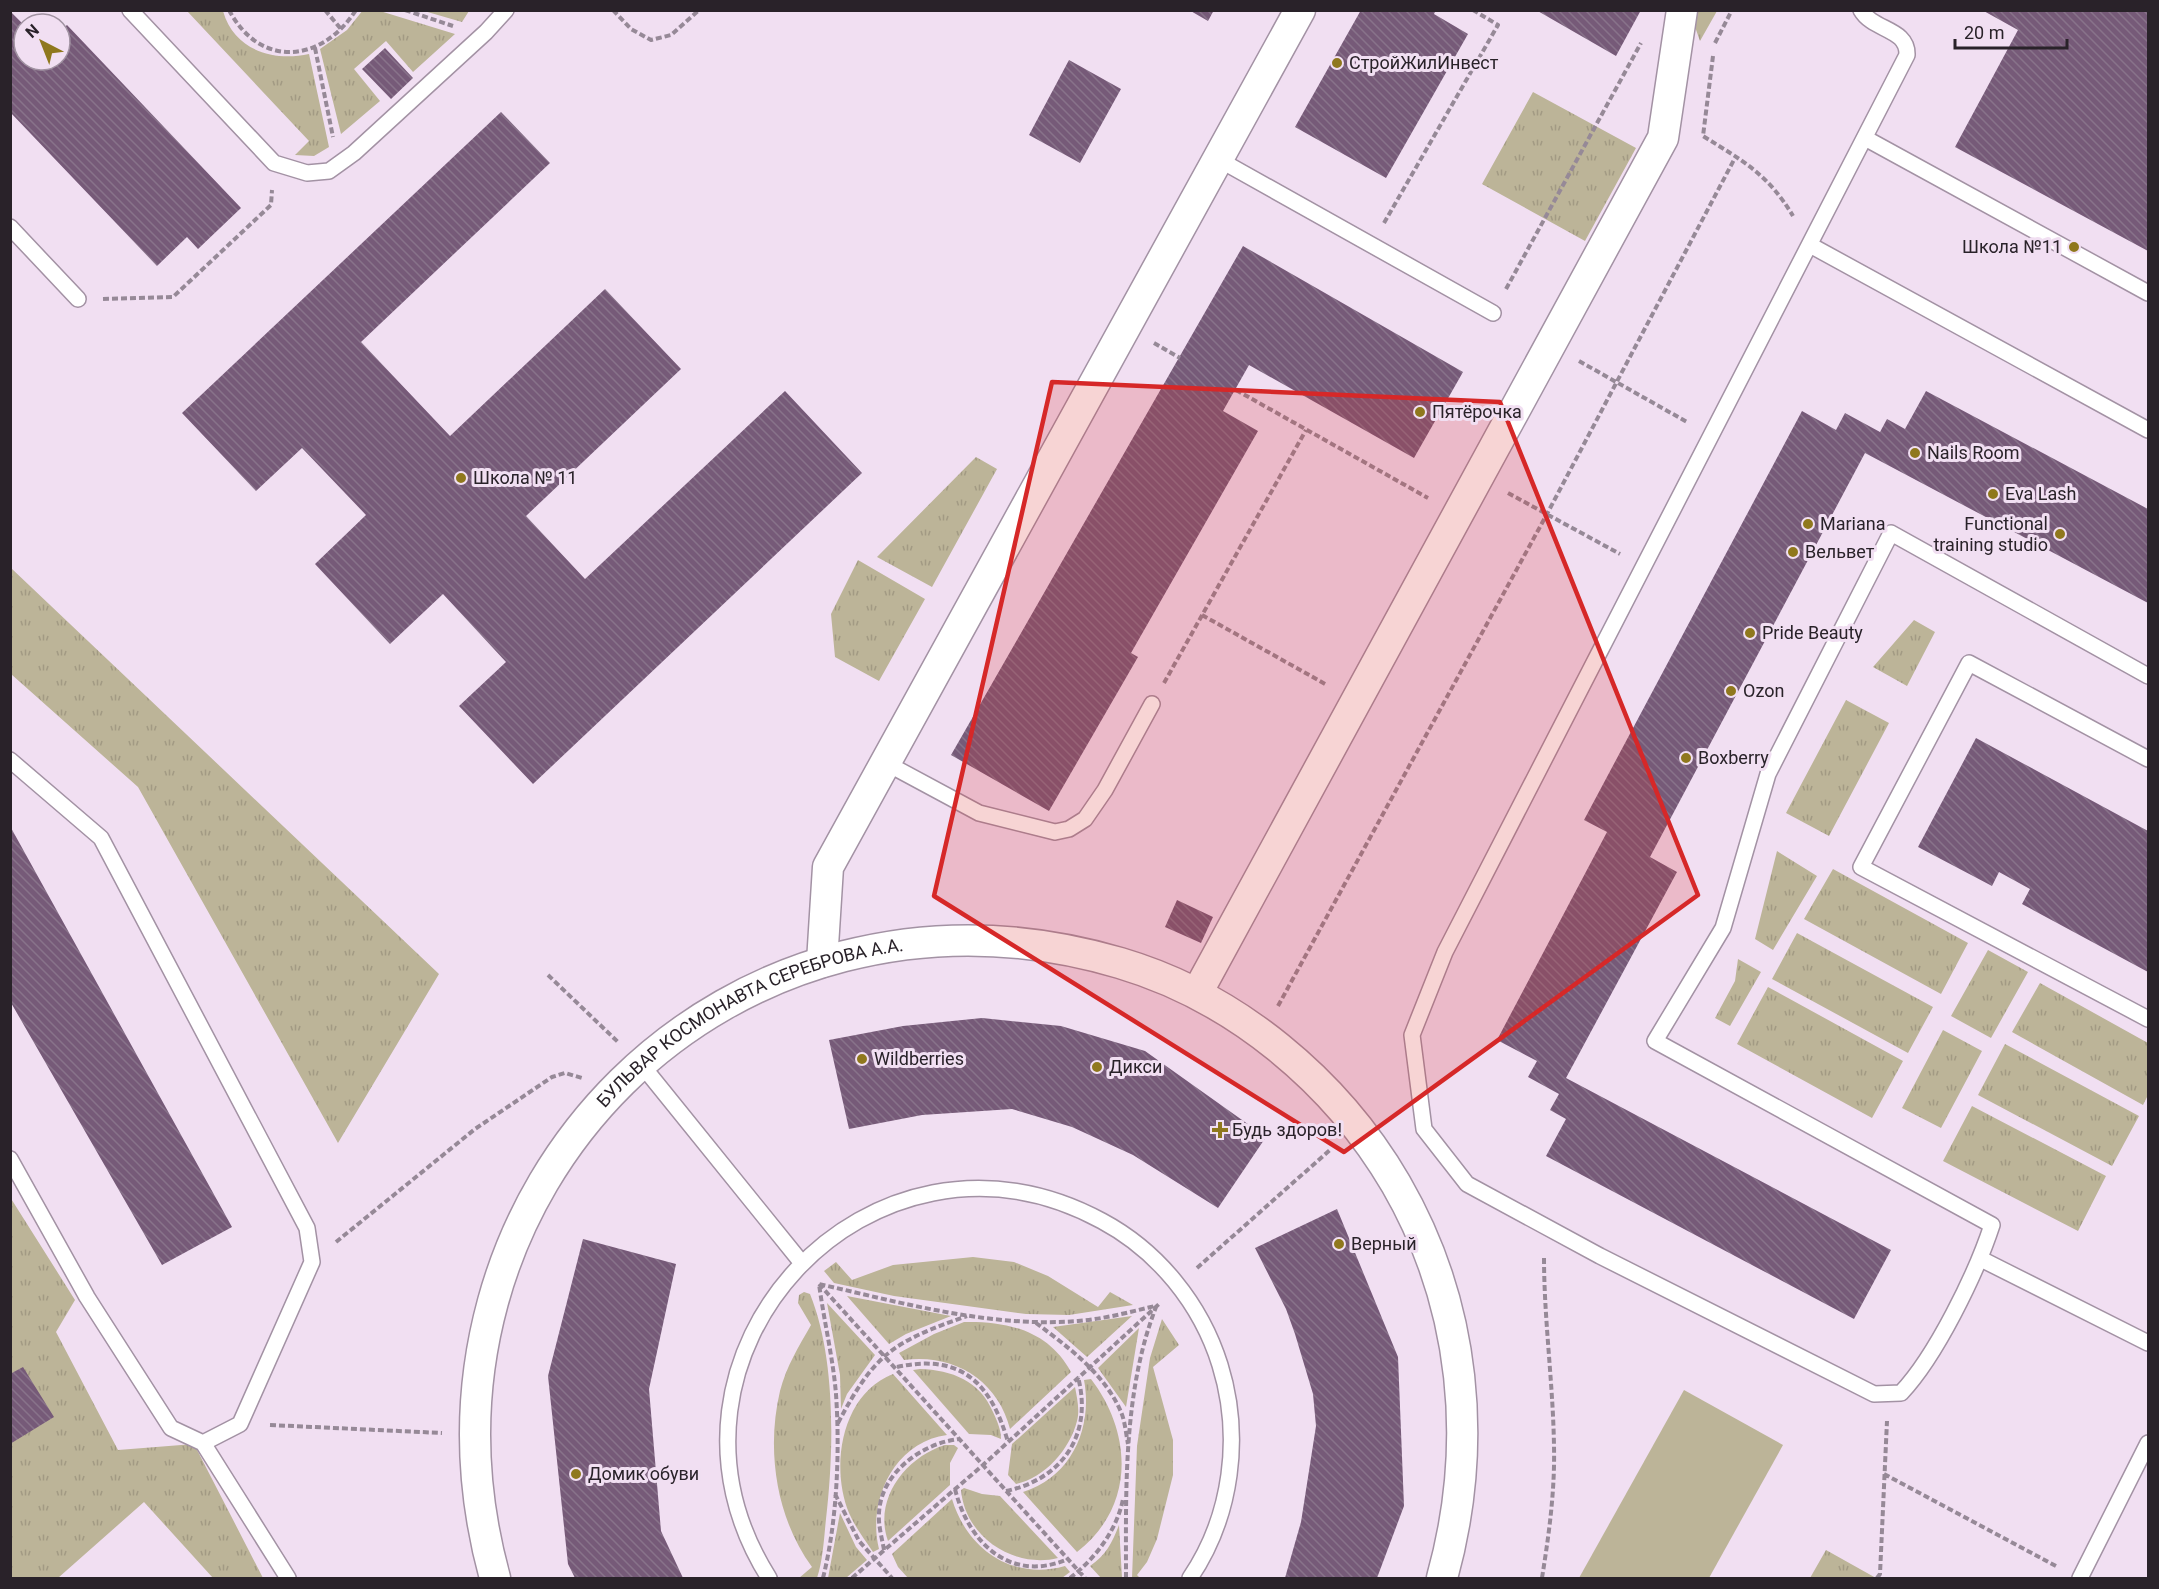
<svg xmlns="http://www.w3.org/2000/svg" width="2159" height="1589" viewBox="0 0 2159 1589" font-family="Roboto,sans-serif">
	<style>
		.grass { fill: url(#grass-tufts) }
		.garden { fill: #bcb498 }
		.building { fill: url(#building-back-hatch) }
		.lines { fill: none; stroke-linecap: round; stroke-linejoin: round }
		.service-casing { stroke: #a392a4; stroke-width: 18 }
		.minor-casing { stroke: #a392a4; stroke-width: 33 }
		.path { stroke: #968997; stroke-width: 4; stroke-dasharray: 6 3; stroke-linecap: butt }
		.service { stroke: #fff; stroke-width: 15 }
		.minor { stroke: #fff; stroke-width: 30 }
		.marked { fill: #d62828; fill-opacity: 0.2; stroke: #d62828; stroke-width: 4.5; stroke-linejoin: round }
		.poi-dot { fill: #8f781d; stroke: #f1dff2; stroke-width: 2 }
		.labels { text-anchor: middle; stroke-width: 6; stroke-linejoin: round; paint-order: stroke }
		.poi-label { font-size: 18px; fill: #292229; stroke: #f1dff2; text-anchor: start }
		.street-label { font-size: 18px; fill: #292229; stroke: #f1dff2 }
	</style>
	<defs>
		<pattern id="grass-tufts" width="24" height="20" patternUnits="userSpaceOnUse" patternTransform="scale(1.5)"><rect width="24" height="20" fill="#bcb498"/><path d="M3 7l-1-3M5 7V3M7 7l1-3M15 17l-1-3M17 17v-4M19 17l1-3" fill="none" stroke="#a29a83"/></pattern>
		<pattern id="building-back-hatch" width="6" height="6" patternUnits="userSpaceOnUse" patternTransform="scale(1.5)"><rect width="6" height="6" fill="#765a78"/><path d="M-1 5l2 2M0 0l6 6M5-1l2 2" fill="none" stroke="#88738a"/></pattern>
	</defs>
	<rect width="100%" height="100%" fill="#f1dff2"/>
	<path class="grass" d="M363,10L380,11L455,34L413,72L386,41L354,69L380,101L341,134L320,49L347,30Z
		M187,11H223C234,50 273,62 309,54L329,147L314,156L295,155L309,141Z
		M424,11L469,10V11L462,22Z
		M1696,11H1717L1700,41L1694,24Z
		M1533,92L1636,148L1585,241L1482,184Z
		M976,457L997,469L932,587L877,557Z
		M858,560L925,599L879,681L835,657L831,614Z
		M11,568L439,974L338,1143L138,787L11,674Z
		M1914,620L1935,632L1907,686L1873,667Z
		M1846,700L1889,723L1829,836L1786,813Z
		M1777,851L1817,876L1773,950L1755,939Z
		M1833,869L1968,943L1941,994L1804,919Z
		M1797,933L1933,1007L1908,1053L1772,979Z
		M1988,950L2028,972L1991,1038L1951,1016Z
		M1738,959L1761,972L1730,1026L1715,1018L1735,981Z
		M2040,983L2148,1043V1095L2143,1105L2012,1032Z
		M1768,987L1903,1061L1872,1118L1737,1044Z
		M1943,1030L1982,1051L1941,1128L1902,1108Z
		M2005,1044L2139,1116L2112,1166L1978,1095Z
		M1972,1106L2106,1176L2078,1231L1943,1161Z
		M10,1197L75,1300L56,1332L118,1450L194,1444L263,1578H213L144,1502L58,1578H11Z
		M973,1257L1014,1262L1048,1276L1098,1307L1110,1292L1133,1305L1069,1315L1026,1314L894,1296L834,1283L824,1271L836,1262L852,1280L893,1265Z
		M804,1292L810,1294C836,1358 834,1451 826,1519C824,1538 823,1560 817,1578H799L812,1567C776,1518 766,1450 780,1391C786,1367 799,1346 811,1325L798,1303L799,1295Z
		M847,1296L951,1316L906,1334L889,1344Z
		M827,1303L875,1355L847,1394L841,1409L840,1375Z
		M1132,1316L1087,1357L1053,1327Z
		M1162,1319L1179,1345L1153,1367L1173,1440V1475L1157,1539L1147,1562L1137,1575L1140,1578H1132L1137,1446L1150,1358Z
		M964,1322C1008,1321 1049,1331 1071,1372L1010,1429C998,1380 953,1353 904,1360L899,1353L934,1334Z
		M1139,1328L1126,1407L1098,1368Z
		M920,1369C952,1370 980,1381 993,1412C997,1421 1001,1429 1001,1439L991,1435L969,1434L913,1370Z
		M893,1374L947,1435C894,1442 867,1501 879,1549L873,1552C865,1540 855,1527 849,1513C830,1467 841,1394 893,1374Z
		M1091,1379C1133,1434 1135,1507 1077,1552L1023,1492C1072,1477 1093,1427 1084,1380Z
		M1075,1387C1077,1398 1080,1410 1077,1421C1070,1449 1045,1478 1016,1484L1008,1475L1012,1444Z
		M945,1445H954L958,1448L950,1463V1485L888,1541C873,1499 906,1457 945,1445Z
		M964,1488L982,1494L1000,1496L1058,1558C1014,1569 965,1537 961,1490Z
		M952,1499C967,1549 1012,1581 1065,1566L1070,1572L1062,1578H908L898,1567L892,1554Z
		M840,1513L856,1547L867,1560L846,1578H828Z
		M1119,1525L1122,1578H1101L1090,1566C1106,1555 1112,1543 1119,1525Z
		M1826,1550L1876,1578H1810Z"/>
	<path class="garden" d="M1684,1390L1783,1445L1709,1578H1579Z"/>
	<path class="building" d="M1189,10H1214L1208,21Z
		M1361,10H1436L1434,14L1468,34L1386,178L1295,127Z
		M1536,10H1641L1616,56Z
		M1982,10H2148V251L1955,147L2018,30Z
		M10,11L24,25V60H60V31L67,25L241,208L198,249L187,237L157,266L10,112Z
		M385,48L413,78L391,99L362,69Z
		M1069,60L1121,89L1080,163L1029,135Z
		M501,112L550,163L361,342L450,436L605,289L681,369L526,516L585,579L785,391L862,473L533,784L459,706L506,662L443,594L390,644L315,564L366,515L302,448L256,491L182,413Z
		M1243,246L1463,372L1414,458L1249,365L1223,411L1258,431L1131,653L1138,657L1049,811L951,755Z
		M1926,391L2148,509V603L1865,453L1650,857L1677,872L1566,1078L1891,1250L1854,1319L1546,1156L1566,1119L1550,1110L1559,1094L1528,1077L1537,1061L1497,1040L1607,832L1584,820L1802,411L1836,430L1845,413L1880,432L1887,419L1905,429Z
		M1976,738L2148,831V972L2022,904L2030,889L1999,872L1992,886L1918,847Z
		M10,826L232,1227L162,1265L10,1001Z
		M1177,900L1213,917L1201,943L1165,927Z
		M982,1018L1061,1026L1145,1051L1266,1137L1218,1208L1133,1155L1072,1127L1012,1109L922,1115L849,1129L829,1040L903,1026Z
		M1337,1209L1398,1357L1404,1506L1377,1578H1285L1301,1522L1316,1426L1313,1394L1295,1334L1286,1309L1255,1248Z
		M583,1239L676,1264L649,1389L661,1531L683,1578H575L568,1564L548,1376Z
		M23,1367L54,1417L10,1444V1374Z"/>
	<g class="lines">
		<defs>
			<path id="service" d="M130,10L274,163L307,173L329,171L354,153L486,32L506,10
				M1861,10C1873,31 1908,28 1907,55L1445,952L1412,1035L1424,1129L1467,1184L1600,1256L1874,1394L1901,1393C1936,1356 1976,1274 1992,1225L1655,1041L1723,928L1768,774L1891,533L2148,676
				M1865,138L2148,293
				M1218,159L1493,313
				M10,227L78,299
				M1810,245L2148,430
				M2148,759L1969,663L1861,867L2148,1019
				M10,760L101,838L307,1228L312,1262L240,1424L203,1443L171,1428L87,1297L10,1159
				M886,763L979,813L1055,832L1069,829L1085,819L1105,790L1152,704
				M641,1064L801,1262
				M1981,1259L2148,1343
				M203,1443L288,1578
				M769,1578C629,1356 872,1096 1102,1221C1158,1251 1201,1304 1220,1365C1242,1436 1232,1516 1190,1578
				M2080,1578L2148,1443"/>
			<g id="minor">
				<path d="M822,962L828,867L1300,10"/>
				<path d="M1197,993L1663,138L1682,10"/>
				<path id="s1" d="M495,1578C388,1189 732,849 1120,963C1235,997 1336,1081 1396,1184C1466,1305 1479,1445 1442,1578"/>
			</g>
		</defs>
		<use href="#service" class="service-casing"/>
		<use href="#minor" class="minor-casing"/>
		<path class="path" d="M229,10C260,69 322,63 356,10
			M325,10L341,29
			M405,10L453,26
			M613,10L631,29L651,40L671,35L699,10
			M1715,43L1732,10
			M315,48L333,137
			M1713,56L1703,136C1743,161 1768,174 1793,216
			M1384,223L1498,25L1473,10
			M1506,289L1641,43
			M103,299L173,297L271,205L272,190
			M1154,343L1180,358
			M1579,361L1687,422
			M1236,390L1428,498
			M1508,493L1620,554
			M1202,615L1327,685
			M1164,683L1306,430
			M548,975L619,1043
			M1278,1006L1547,514L1736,156
			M336,1242L475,1129L552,1077L565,1073L582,1078
			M1197,1268L1331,1149
			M819,1284L1085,1578
			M1036,1323C1067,1346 1105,1374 1121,1412C1125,1421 1126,1434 1128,1444
			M897,1367C961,1353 991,1383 1008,1442
			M838,1423C875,1353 893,1342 967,1316
			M270,1425L442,1433
			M1884,1474L2056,1566
			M955,1489C968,1542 1010,1584 1068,1559
			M1006,1491C1063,1479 1093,1434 1078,1377
			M835,1494L859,1541L892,1578
			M884,1550C882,1538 878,1525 879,1513C881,1472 923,1443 959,1439
			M823,1578C837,1522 840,1453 836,1394C833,1358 824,1321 819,1284C903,1303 991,1328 1078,1321C1104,1319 1130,1312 1155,1306
			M852,1578L983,1465L1159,1304
			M1070,1578C1095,1559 1117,1530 1123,1499
			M1126,1578C1126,1489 1123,1392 1156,1307
			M1542,1578C1549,1534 1555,1491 1554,1446C1553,1382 1544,1320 1544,1257
			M1877,1578L1880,1574L1887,1421"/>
		<use href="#service" class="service"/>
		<use href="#minor" class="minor"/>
	</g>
	<path class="marked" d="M1052,382L1500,402L1698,895L1344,1152L934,896Z"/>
	<g class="poi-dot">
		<circle cx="1337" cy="63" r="6"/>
		<circle cx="2074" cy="247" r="6"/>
		<circle cx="1420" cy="412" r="6"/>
		<circle cx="1915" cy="453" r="6"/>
		<circle cx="461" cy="478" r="6"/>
		<circle cx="1993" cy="494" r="6"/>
		<circle cx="1808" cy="524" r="6"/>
		<circle cx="2060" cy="534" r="6"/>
		<circle cx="1793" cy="552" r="6"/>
		<circle cx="1750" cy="633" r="6"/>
		<circle cx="1731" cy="691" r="6"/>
		<circle cx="1686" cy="758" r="6"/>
		<circle cx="862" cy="1059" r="6"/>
		<circle cx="1097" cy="1067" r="6"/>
		<path d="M1217 1121h6v6h6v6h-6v6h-6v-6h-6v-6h6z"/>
		<circle cx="1339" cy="1244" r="6"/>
		<circle cx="576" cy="1474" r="6"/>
	</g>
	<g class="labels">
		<g class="poi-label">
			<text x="1349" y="69">СтройЖилИнвест</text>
			<text x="2062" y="253" text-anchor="end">Школа №11</text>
			<text x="1432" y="418">Пятёрочка</text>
			<text x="1927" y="459">Nails Room</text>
			<text x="473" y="484">Школа № 11</text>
			<text x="2005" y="500">Eva Lash</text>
			<text x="1820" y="530">Mariana</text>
			<text x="2048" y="530" text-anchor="end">Functional<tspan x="2048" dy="21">training studio</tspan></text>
			<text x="1805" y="558">Вельвет</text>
			<text x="1762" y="639">Pride Beauty</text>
			<text x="1743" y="697">Ozon</text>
			<text x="1698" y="764">Boxberry</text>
			<text x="874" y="1065">Wildberries</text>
			<text x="1109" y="1073">Дикси</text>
			<text x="1232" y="1136">Будь здоров!</text>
			<text x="1351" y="1250">Верный</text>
			<text x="588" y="1480">Домик обуви</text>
		</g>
		<g class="street-label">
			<text dy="6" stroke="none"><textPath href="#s1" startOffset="681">БУЛЬВАР КОСМОНАВТА СЕРЕБРОВА А.А.</textPath></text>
		</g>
	</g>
	<rect width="2159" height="1589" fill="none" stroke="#292229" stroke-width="24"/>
	<g transform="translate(42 42) rotate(318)"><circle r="28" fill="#f1dff2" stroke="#a193a2" stroke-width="1.5"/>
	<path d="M0-4.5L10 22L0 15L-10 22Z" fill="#8f781d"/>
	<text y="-9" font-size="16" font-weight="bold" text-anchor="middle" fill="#292229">N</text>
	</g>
	<path d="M1955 39v9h112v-9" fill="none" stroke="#292229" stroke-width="3"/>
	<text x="1964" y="39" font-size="18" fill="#292229" stroke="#f1dff2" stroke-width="4.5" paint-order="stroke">20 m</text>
</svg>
